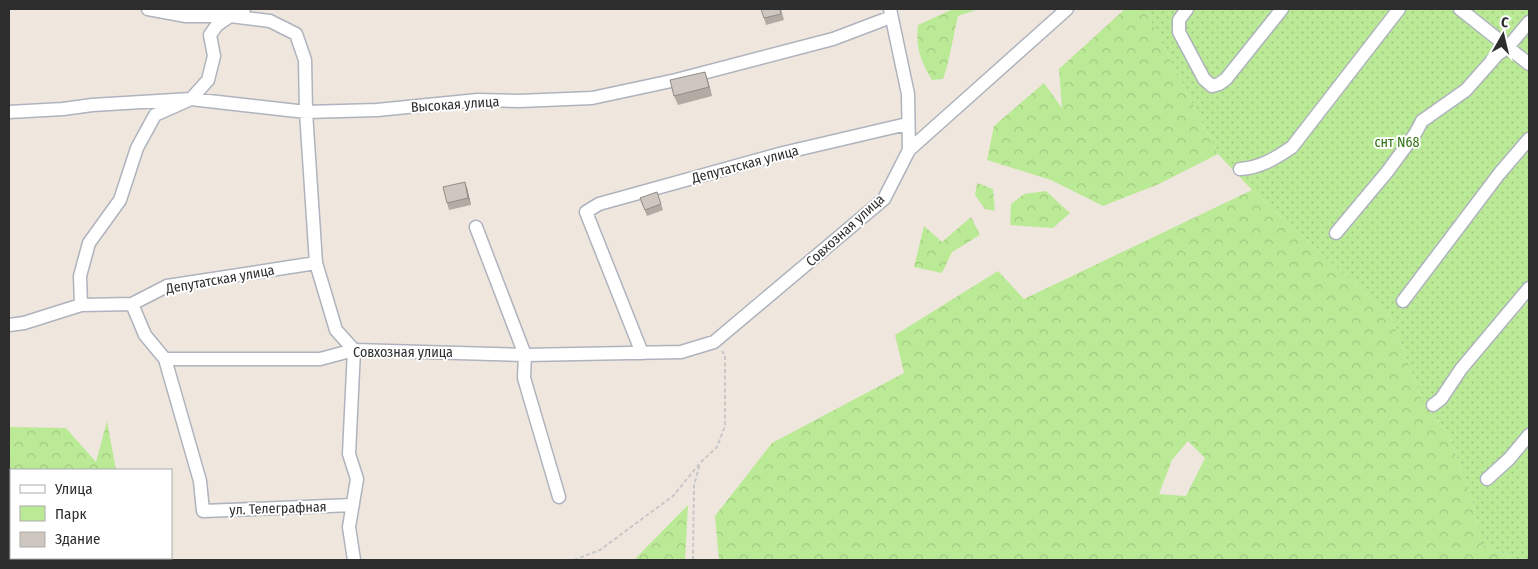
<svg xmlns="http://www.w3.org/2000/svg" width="1538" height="569" viewBox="0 0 1538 569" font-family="'Fira Sans Condensed',sans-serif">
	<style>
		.green { fill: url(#green-dots) }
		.forest { fill: url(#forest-crowns); fill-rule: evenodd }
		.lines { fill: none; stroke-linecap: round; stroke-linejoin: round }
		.minor-casing { stroke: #aeb3bd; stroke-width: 15 }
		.path { stroke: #c8c8c8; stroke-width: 2; stroke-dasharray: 4 2.5; stroke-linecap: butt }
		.minor { stroke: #fff; stroke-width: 12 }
		.wall { fill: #b2aba4 }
		.shaded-wall { fill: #918b86 }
		.building { fill: #cfc7bf; stroke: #918b86 }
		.labels { text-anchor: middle; stroke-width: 4; stroke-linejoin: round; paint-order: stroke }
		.street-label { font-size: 14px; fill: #2d2d2d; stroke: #fff }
		.park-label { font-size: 14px; fill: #317314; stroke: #fff }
	</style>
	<defs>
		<pattern id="green-dots" width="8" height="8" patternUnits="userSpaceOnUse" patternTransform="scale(1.25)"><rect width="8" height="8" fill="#bbea96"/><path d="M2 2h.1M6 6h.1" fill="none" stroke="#a1c982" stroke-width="1.8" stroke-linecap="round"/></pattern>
		<pattern id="forest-crowns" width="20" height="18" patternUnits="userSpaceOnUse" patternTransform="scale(1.25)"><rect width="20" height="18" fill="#bbea96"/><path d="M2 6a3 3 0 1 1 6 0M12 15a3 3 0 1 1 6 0" fill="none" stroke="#a1c982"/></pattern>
	</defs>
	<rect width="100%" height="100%" fill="#efe6de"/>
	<path class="green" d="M1145,9H1454L1529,69V560H1511L1508,555L1481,544L1470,491L1447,432L1423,403L1391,317L1252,190L1218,154Z
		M1465,9H1529V60Z"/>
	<path class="forest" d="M953,9H979L958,16C953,36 950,60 943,79L932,80C921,62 915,46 918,25Z
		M1125,9H1145L1218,154L1159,184L1103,206L1051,180L987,160L994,126L1044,83L1062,108L1059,69Z
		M977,183L993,189L995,211L985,209L975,195Z
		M1252,190L1391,317L1423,403L1447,432L1470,491L1481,544L1508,555L1511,560H719L715,516L772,443L904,373L895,335L998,271L1024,299ZM1188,441L1205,458L1186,496L1159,494L1172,460Z
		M1046,191L1070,213L1053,228L1010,225L1011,204L1024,194Z
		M971,217L980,235L952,252L942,273L914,267L924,226L942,242Z
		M107,421L116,470H11V558H113L100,560H9V427L66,428L96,462Z
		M688,505L685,560H634Z"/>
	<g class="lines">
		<defs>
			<path id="minor" d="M148,9L186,16H230L244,9
				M1187,9L1179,20V32L1204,79L1212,86L1219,84L1226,79L1282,9
				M1460,9L1529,64
				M9,112L63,109L92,105L191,99L306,112L377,110L478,100L519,101L592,98L676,80L833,39L891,17
				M909,150L1067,9
				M1240,169C1260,168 1276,158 1292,147L1399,9
				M476,227L525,355L524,378L559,497
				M1336,233L1387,172L1415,134L1422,121L1466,90L1497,55L1508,47L1529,22
				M1403,301L1499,174L1529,139
				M132,304L145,335L165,359H320L354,350L525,355L681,352L714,342L884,199L909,150L908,94L890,9
				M81,305L80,276L89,243L120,200L137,148L155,115L191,99L208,80L214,56L210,35L217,25L230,16L270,21L296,34L305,60L306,112L316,263L336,330L354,350L349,454L357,479L349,527L354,560
				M9,325L24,323L81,305L132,304L167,286L316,263
				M642,353L586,212L599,204L783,153L907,124
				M165,359L200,481L203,511L353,505
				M1433,405L1441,399L1461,369L1529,288
				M1487,479L1509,459L1529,435"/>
		</defs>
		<use href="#minor" class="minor-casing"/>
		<path class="path" d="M574,560L600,550L673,496L701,462L717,447L725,426V355L722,351
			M693,560L694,485L700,464"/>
		<use href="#minor" class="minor"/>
	</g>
	<path class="wall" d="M781,9L784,20L766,25L764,18Z
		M705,72L708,81L712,96L678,105L674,96Z
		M467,188L471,205L449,210L447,203Z
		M657,192L663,210L647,216L640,198Z"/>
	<path class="shaded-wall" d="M705,72L708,81L712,96L709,87Z
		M465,182L467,188L471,205L468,198Z"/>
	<path class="building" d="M761,9H780L781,14L764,18Z
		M705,72L709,87L674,96L670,80Z
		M465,182L468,198L447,203L443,187Z
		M657,192L661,204L645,210L640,198Z"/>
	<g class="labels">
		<g class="street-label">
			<text transform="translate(455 104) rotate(-4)" y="5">Высокая улица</text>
			<text transform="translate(745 164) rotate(-15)" y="5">Депутатская улица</text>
			<text transform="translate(845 230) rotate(-42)" y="5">Совхозная улица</text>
			<text transform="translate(220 279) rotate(-10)" y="5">Депутатская улица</text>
			<text x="403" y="357">Совхозная улица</text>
			<text transform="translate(278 508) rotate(-2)" y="5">ул. Телеграфная</text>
		</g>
		<g class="park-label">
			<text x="1397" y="147">снт N68</text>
		</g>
	</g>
	<rect width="1538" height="569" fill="none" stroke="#2d2d2d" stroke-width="20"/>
	<rect x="10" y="469" width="162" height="90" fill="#ffffff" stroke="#ababab"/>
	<rect x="20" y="485" width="25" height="8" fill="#ffffff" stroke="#ababab"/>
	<text x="55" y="494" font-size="15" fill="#2d2d2d">Улица</text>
	<rect x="20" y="506" width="25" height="15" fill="#bbea96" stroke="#ababab"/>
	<text x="55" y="519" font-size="15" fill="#2d2d2d">Парк</text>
	<rect x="20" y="532" width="25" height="15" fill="#cfc7bf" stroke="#ababab"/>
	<text x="55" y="544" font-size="15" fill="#2d2d2d">Здание</text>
	<g transform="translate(1503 35) rotate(8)" stroke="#ffffff" stroke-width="4" paint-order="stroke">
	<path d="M0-4L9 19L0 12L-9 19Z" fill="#2d2d2d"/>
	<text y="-8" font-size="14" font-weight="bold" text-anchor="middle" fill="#2d2d2d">С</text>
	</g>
</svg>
